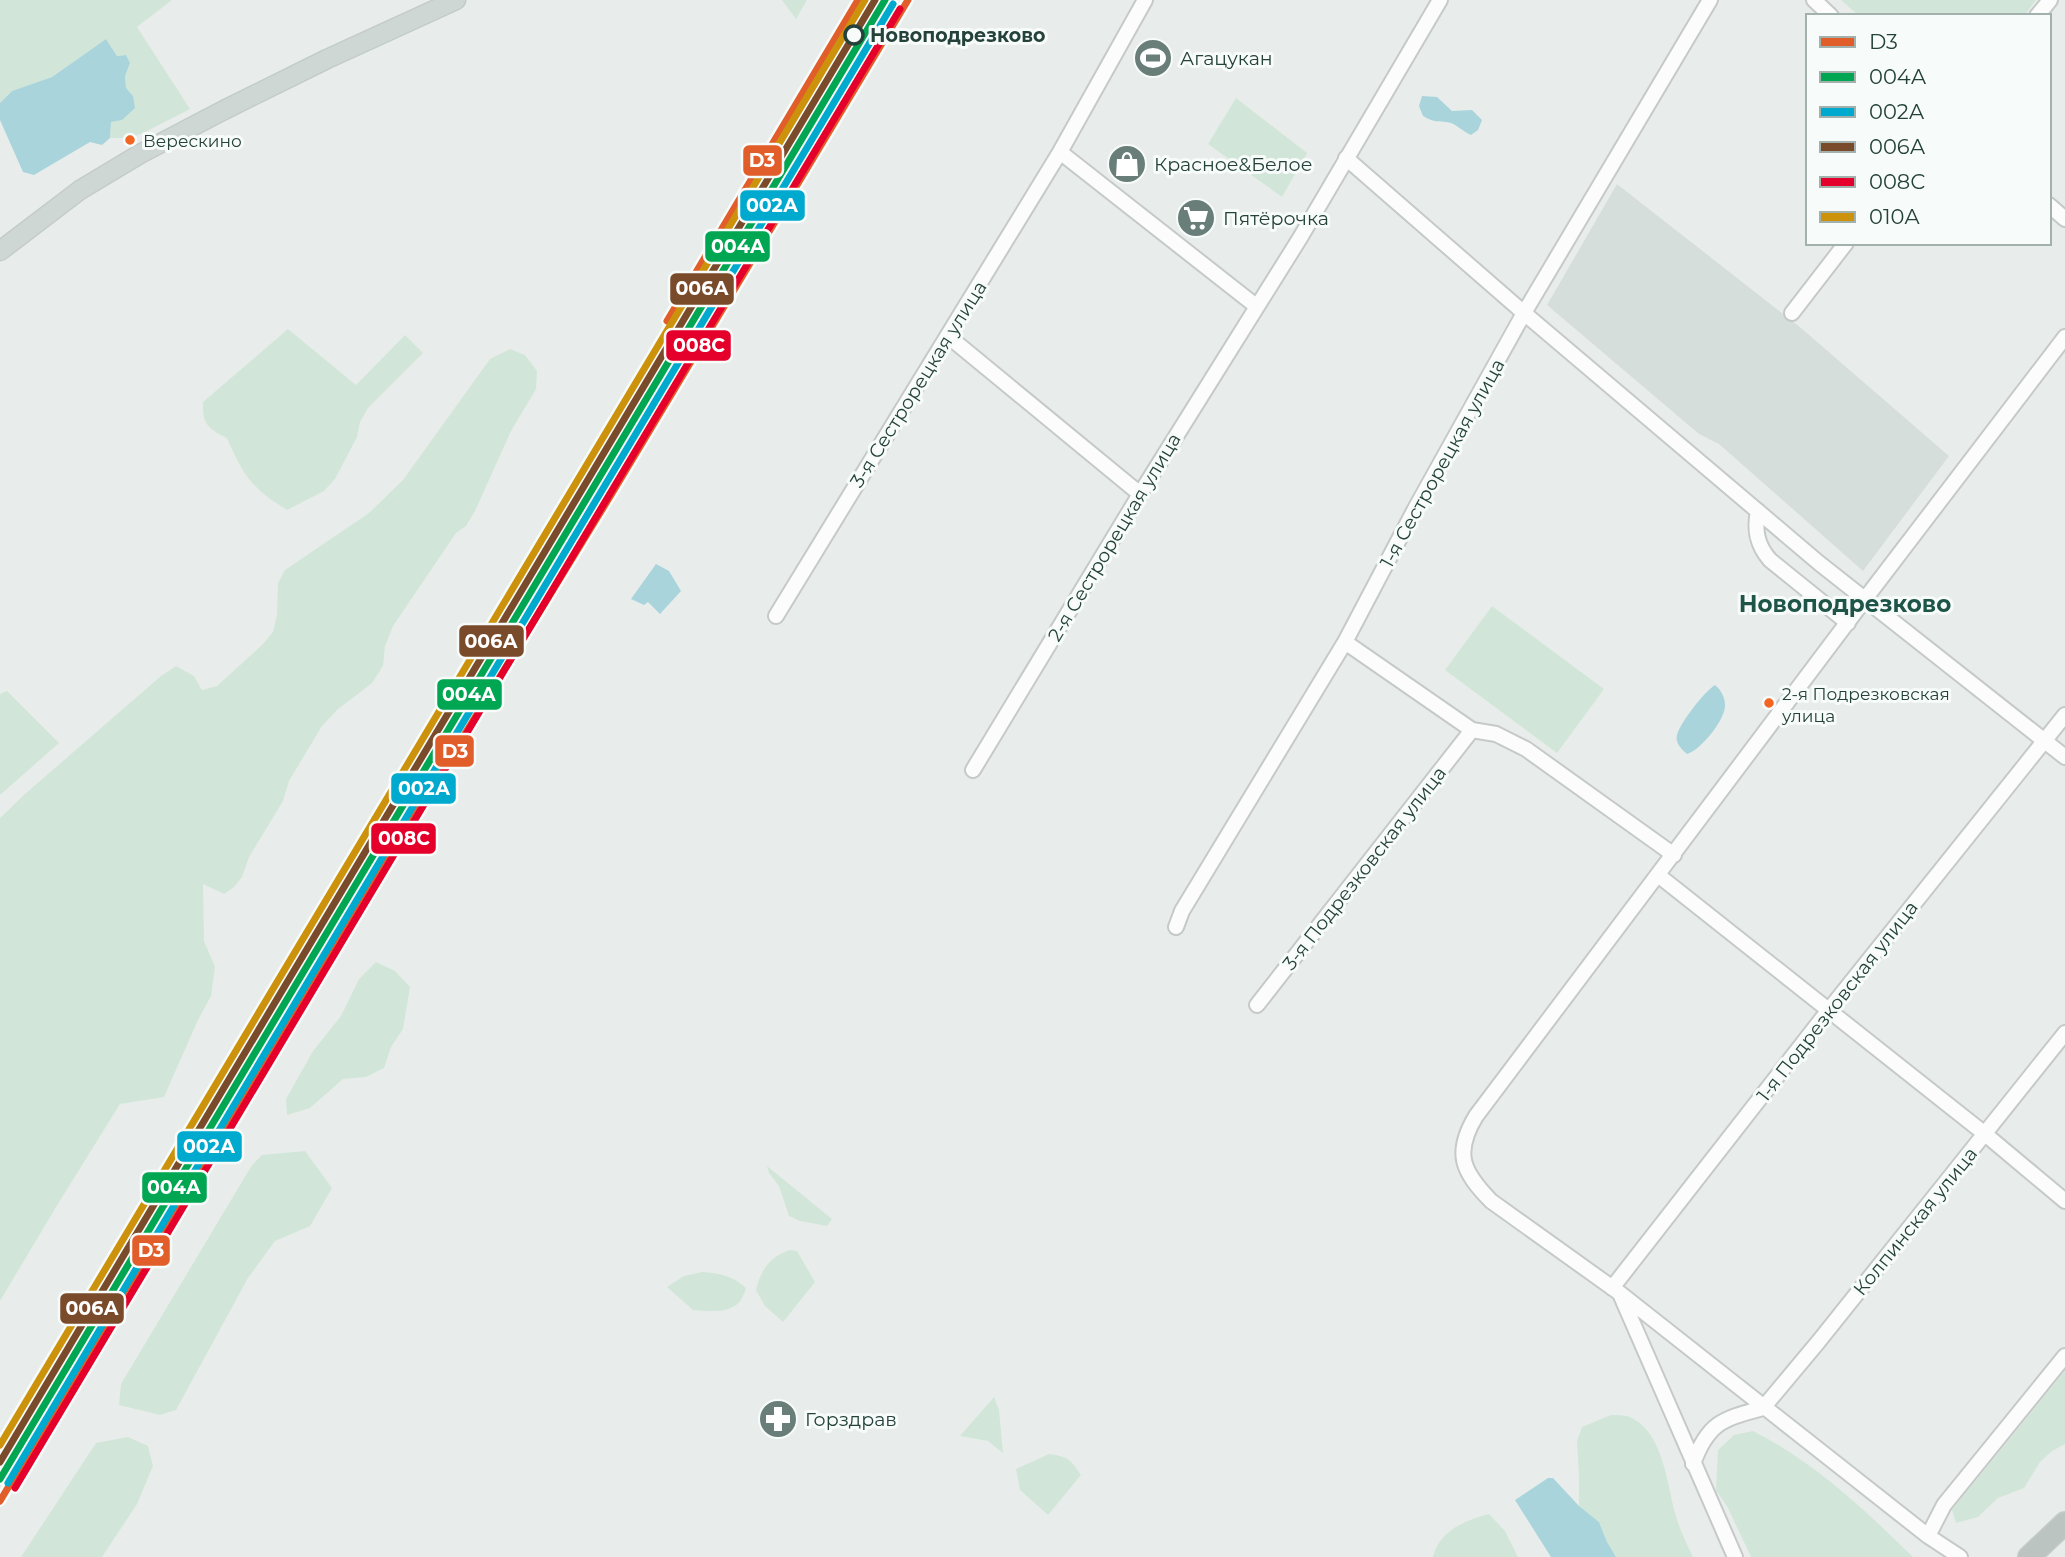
<svg xmlns="http://www.w3.org/2000/svg" width="2065" height="1557" viewBox="0 0 2065 1557" font-family="Montserrat,sans-serif">
	<style>
		.built { fill: #d6dedb }
		.green { fill: #d1e6d8 }
		.water { fill: #a9d4db }
		.lines { fill: none; stroke-linecap: round; stroke-linejoin: round }
		.minor-casing { stroke: #c5cac8; stroke-width: 18 }
		.major-casing { stroke: #c3ccc9; stroke-width: 21 }
		.highway-casing { stroke: #c3ccc9; stroke-width: 24 }
		.minor { stroke: #fcfcfc; stroke-width: 14 }
		.major { stroke: #cfd7d5; stroke-width: 18 }
		.highway { stroke: #bcc4c2; stroke-width: 21 }
		.rail-1-casing { stroke: #f7fbf9; stroke-width: 12 }
		.rail-2-casing { stroke: #f7fbf9; stroke-width: 12 }
		.rail-3-casing { stroke: #f7fbf9; stroke-width: 12 }
		.rail-4-casing { stroke: #f7fbf9; stroke-width: 12 }
		.rail-5-casing { stroke: #f7fbf9; stroke-width: 12 }
		.rail-6-casing { stroke: #f7fbf9; stroke-width: 12 }
		.rail-1 { stroke: #e15d29; stroke-width: 7 }
		.rail-2 { stroke: #00a651; stroke-width: 7 }
		.rail-3 { stroke: #00a9ce; stroke-width: 7 }
		.rail-4 { stroke: #7a4b2a; stroke-width: 7 }
		.rail-5 { stroke: #e4002b; stroke-width: 7 }
		.rail-6 { stroke: #cd920c; stroke-width: 7 }
		.stop-dot { fill: #f7fbf9; stroke: #24423a; stroke-width: 3.5 }
		.bus-dot { fill: #f26522; stroke: #f7fbf9; stroke-width: 2.5 }
		.labels { text-anchor: middle; stroke-width: 6; stroke-linejoin: round; paint-order: stroke }
		.bus-label { font-size: 17px; fill: #24423a; stroke: #f7fbf9; text-anchor: start }
		.stop-label { font-size: 19px; font-weight: bold; fill: #24423a; stroke: #f7fbf9; text-anchor: start }
		.poi-label { font-size: 19px; fill: #24423a; stroke: #f7fbf9; text-anchor: start }
		.street-label { font-size: 19px; fill: #24423a; stroke: #f7fbf9 }
		.quarter-label { font-size: 23px; font-weight: bold; fill: #1f5548; stroke: #f7fbf9 }
		.line-badge { stroke: #f7fbf9; stroke-width: 2.5 }
		.badge-label { font-size: 19px; text-anchor: middle; font-weight: bold; fill: #fff }
	</style>
	<rect width="100%" height="100%" fill="#e8edeb"/>
	<path class="built" d="M1617,184L1801,328L1949,456L1863,571L1719,444L1699,434L1547,305Z"/>
	<path class="green" d="M0,0H172L137,27L190,109L143,133L129,138H110L111,122L133,96L126,89L125,76L130,63L126,55L117,56L106,39L52,77L12,91L0,103Z
		M782,0H807L796,19Z
		M1841,0H2036L2024,16H1859Z
		M1236,98L1307,153L1282,197L1208,144Z
		M288,329L356,385L405,335L423,353L368,408L360,422L357,437L335,479L324,491L287,510C251,488 243,475 227,438C208,429 202,424 203,402Z
		M510,349L525,355L537,371L536,389L511,431L475,511L466,526L456,533L393,626L385,646L383,666L372,683L337,710L322,726L289,781L283,801L249,857L242,877L234,887L224,894L203,884L204,941L215,967L211,996L198,1020L164,1097L120,1104L56,1207L0,1301V818L25,794L161,676L176,666L194,676L202,690L217,686L263,644L273,632L277,615L278,583L285,570L369,513L403,480L490,359Z
		M1492,606L1604,689L1557,753L1445,670Z
		M7,691L59,743L0,795V694Z
		M376,962L395,971L410,987L403,1029L391,1047L384,1068L366,1077L343,1079L310,1108L287,1115L286,1099L313,1051L341,1016L359,979Z
		M305,1151L332,1188L310,1226L275,1241L248,1278L176,1410L160,1415L119,1405L121,1384L252,1165L262,1155Z
		M767,1166L832,1219L827,1226L800,1221L789,1216L779,1186L769,1173Z
		M790,1250L797,1251L815,1282L783,1322L765,1306L756,1290C761,1270 769,1257 790,1250Z
		M702,1272C720,1273 733,1276 746,1288C744,1295 740,1304 733,1307C723,1313 704,1311 693,1310L667,1287L684,1276Z
		M2065,1371V1444L2052,1451L2040,1462L2024,1488L1998,1498L1978,1517L1956,1523L1952,1510Z
		M994,1397L999,1410L1003,1453L988,1441L960,1436Z
		M1611,1415C1616,1415 1623,1415 1627,1416C1664,1429 1667,1486 1676,1516C1680,1531 1687,1544 1693,1557H1616L1607,1542L1599,1522L1579,1506V1474L1577,1441L1582,1427Z
		M1753,1431C1813,1461 1865,1510 1913,1557H1751L1728,1508L1716,1490L1718,1450L1734,1435Z
		M128,1437L148,1446L153,1466L137,1504L102,1557H21L96,1443Z
		M1049,1454C1068,1457 1070,1458 1081,1475L1048,1515L1020,1490L1016,1469Z
		M1489,1514L1505,1531L1518,1557H1433C1439,1531 1465,1520 1489,1514Z"/>
	<path class="water" d="M106,39L117,56L126,55L130,63L125,76L126,88L133,96L135,108L122,120L111,122L110,138L102,145L90,142L34,175L23,172L0,120V103L12,91L52,77Z
		M1422,96L1437,97L1452,111L1472,110L1482,120L1478,130L1471,135C1464,132 1457,125 1451,123C1440,120 1436,124 1423,116L1419,106Z
		M656,564L669,571L681,591L660,614L648,602L644,605L631,599Z
		M1715,685C1721,690 1725,697 1725,705C1726,719 1700,751 1687,754C1681,749 1675,743 1677,735C1680,723 1704,692 1715,685Z
		M1548,1478H1553L1579,1506L1599,1522L1607,1542L1616,1557H1551L1515,1500Z"/>
	<g class="lines">
		<defs>
			<path id="minor" d="M1814,0L1831,16
				M2037,16L2050,0
				M1060,152L1256,306
				M1346,158L1524,313L1819,563L2065,757
				M2049,205L2065,219
				M1792,313L1846,243
				M948,336L1140,494
				M1758,511C1754,530 1757,545 1770,560L1848,623
				M776,616L1060,152L1145,0
				M1345,642L1472,730L1496,734L1526,749L1674,855
				M973,770L1140,494L1300,238L1440,0
				M1658,875L1985,1134L2065,1201
				M1176,927L1182,911L1345,642L1415,509L1524,313L1710,0
				M1257,1005L1472,730
				M1612,1288L1828,1011L2065,715
				M1621,1296L1735,1557
				M1763,1408L1819,1341L2065,1033
				M1693,1464C1708,1422 1723,1419 1763,1408
				M1928,1536L1944,1505L2065,1356
				M1960,1557L1928,1536L1621,1294L1491,1201C1463,1172 1453,1154 1476,1116L1865,599L2065,337"/>
			<path id="major" d="M0,251L80,190L140,154L224,110L327,59L456,0"/>
			<path id="highway" d="M2029,1557L2065,1523"/>
		</defs>
		<use href="#minor" class="minor-casing"/>
		<use href="#major" class="major-casing"/>
		<use href="#highway" class="highway-casing"/>
		<use href="#minor" class="minor"/>
		<use href="#major" class="major"/>
		<use href="#highway" class="highway"/>
		<defs>
			<path id="rail-1" d="M667,321L858,0
				M0,1501L247,1090L611,495L908,0"/>
			<path id="rail-2" d="M0,1479L885,0"/>
			<path id="rail-3" d="M8,1483L893,4"/>
			<path id="rail-4" d="M0,1462L875,0"/>
			<path id="rail-5" d="M15,1488L900,9"/>
			<path id="rail-6" d="M0,1445L865,0"/>
		</defs>
		<use href="#rail-1" class="rail-1-casing"/>
		<use href="#rail-2" class="rail-2-casing"/>
		<use href="#rail-3" class="rail-3-casing"/>
		<use href="#rail-4" class="rail-4-casing"/>
		<use href="#rail-5" class="rail-5-casing"/>
		<use href="#rail-6" class="rail-6-casing"/>
		<use href="#rail-1" class="rail-1"/>
		<use href="#rail-2" class="rail-2"/>
		<use href="#rail-3" class="rail-3"/>
		<use href="#rail-4" class="rail-4"/>
		<use href="#rail-5" class="rail-5"/>
		<use href="#rail-6" class="rail-6"/>
	</g>
	<defs>
		<symbol id="stadium-disc" viewBox="-11 -11 22 22"><circle r="9.5" fill="#697e78" stroke="#f7fbf9"/><path d="M0-5a6.5 5 0 1 0 0 10a6.5 5 0 1 0 0-10ZM-3.5-1.8h7v3.6h-7Z" fill="#fff"/></symbol>
		<symbol id="shop-disc" viewBox="-11 -11 22 22"><circle r="9.5" fill="#697e78" stroke="#f7fbf9"/><path d="M-5-2.5h2.3a2.7 3.5 0 0 1 5.4 0H5L5.5 6h-11ZM-1.5-2.5h3a1.5 2.3 0 0 0-3 0Z" fill="#fff"/></symbol>
		<symbol id="supermarket-disc" viewBox="-11 -11 22 22"><circle r="9.5" fill="#697e78" stroke="#f7fbf9"/><path d="M-6-5.5h2.5l.6 2H6L4.5 2H-2.5L-4.4-4H-6ZM-1.5 3.2a1.3 1.3 0 1 0 .1 0ZM3 3.2a1.3 1.3 0 1 0 .1 0Z" fill="#fff"/></symbol>
		<symbol id="pharmacy-disc" viewBox="-11 -11 22 22"><circle r="9.5" fill="#697e78" stroke="#f7fbf9"/><path d="M-2-6h4v4h4v4h-4v4h-4v-4h-4v-4h4Z" fill="#fff"/></symbol>
	</defs>
	<g fill-rule="evenodd">
		<use href="#stadium-disc" x="1131" y="36" width="44" height="44"/>
		<use href="#shop-disc" x="1105" y="142" width="44" height="44"/>
		<use href="#supermarket-disc" x="1174" y="196" width="44" height="44"/>
		<use href="#pharmacy-disc" x="756" y="1397" width="44" height="44"/>
	</g>
	<circle class="stop-dot" cx="854" cy="35" r="9"/>
	<g class="bus-dot">
		<circle cx="130" cy="140" r="6"/>
		<circle cx="1769" cy="703" r="6"/>
	</g>
	<g class="labels">
		<g class="bus-label">
			<text x="143" y="147">Верескино</text>
			<text x="1782" y="700">2-я Подрезковская<tspan x="1782" dy="22">улица</tspan></text>
		</g>
		<g class="stop-label">
			<text x="870" y="42">Новоподрезково</text>
		</g>
		<g class="poi-label">
			<text x="1180" y="65">Агацукан</text>
			<text x="1154" y="171">Красное&amp;Белое</text>
			<text x="1223" y="225">Пятёрочка</text>
			<text x="805" y="1426">Горздрав</text>
		</g>
		<g class="street-label">
			<text transform="translate(918 384) rotate(-58)" y="7">3-я Сестрорецкая улица</text>
			<text transform="translate(1442 463) rotate(-61)" y="7">1-я Сестрорецкая улица</text>
			<text transform="translate(1114 537) rotate(-59)" y="7">2-я Сестрорецкая улица</text>
			<text transform="translate(1364 868) rotate(-52)" y="7">3-я Подрезковская улица</text>
			<text transform="translate(1837 1001) rotate(-52)" y="7">1-я Подрезковская улица</text>
			<text transform="translate(1915 1221) rotate(-51)" y="7">Колпинская улица</text>
		</g>
		<g class="quarter-label">
			<text x="1845" y="612">Новоподрезково</text>
		</g>
	</g>
	<g class="line-badge">
		<rect x="742" y="144" width="41" height="33" rx="7" fill="#e15d29"/>
		<rect x="739" y="189" width="67" height="33" rx="7" fill="#00a9ce"/>
		<rect x="704" y="230" width="67" height="33" rx="7" fill="#00a651"/>
		<rect x="669" y="272" width="66" height="34" rx="7" fill="#7a4b2a"/>
		<rect x="665" y="329" width="67" height="33" rx="7" fill="#e4002b"/>
		<rect x="458" y="624" width="67" height="34" rx="7" fill="#7a4b2a"/>
		<rect x="436" y="678" width="67" height="33" rx="7" fill="#00a651"/>
		<rect x="434" y="734" width="41" height="34" rx="7" fill="#e15d29"/>
		<rect x="390" y="772" width="67" height="33" rx="7" fill="#00a9ce"/>
		<rect x="370" y="822" width="67" height="33" rx="7" fill="#e4002b"/>
		<rect x="176" y="1130" width="67" height="33" rx="7" fill="#00a9ce"/>
		<rect x="141" y="1171" width="67" height="33" rx="7" fill="#00a651"/>
		<rect x="131" y="1234" width="40" height="33" rx="7" fill="#e15d29"/>
		<rect x="59" y="1292" width="66" height="33" rx="7" fill="#7a4b2a"/>
	</g>
	<g class="badge-label">
		<text x="762" y="167">D3</text>
		<text x="772" y="212">002А</text>
		<text x="738" y="253">004А</text>
		<text x="702" y="295">006А</text>
		<text x="699" y="352">008С</text>
		<text x="491" y="648">006А</text>
		<text x="469" y="701">004А</text>
		<text x="455" y="758">D3</text>
		<text x="424" y="795">002А</text>
		<text x="404" y="845">008С</text>
		<text x="209" y="1153">002А</text>
		<text x="174" y="1194">004А</text>
		<text x="151" y="1257">D3</text>
		<text x="92" y="1315">006А</text>
	</g>
	<rect x="1806" y="14" width="245" height="231" fill="#f7fbf9" stroke="#a3b1ad" stroke-width="2"/>
	<rect x="1820" y="37" width="35" height="10" fill="#e15d29" stroke="#a3b1ad" stroke-width="2"/>
	<text x="1869" y="49" font-size="21" fill="#24423a">D3</text>
	<rect x="1820" y="72" width="35" height="10" fill="#00a651" stroke="#a3b1ad" stroke-width="2"/>
	<text x="1869" y="84" font-size="21" fill="#24423a">004А</text>
	<rect x="1820" y="107" width="35" height="10" fill="#00a9ce" stroke="#a3b1ad" stroke-width="2"/>
	<text x="1869" y="119" font-size="21" fill="#24423a">002А</text>
	<rect x="1820" y="142" width="35" height="10" fill="#7a4b2a" stroke="#a3b1ad" stroke-width="2"/>
	<text x="1869" y="154" font-size="21" fill="#24423a">006А</text>
	<rect x="1820" y="177" width="35" height="10" fill="#e4002b" stroke="#a3b1ad" stroke-width="2"/>
	<text x="1869" y="189" font-size="21" fill="#24423a">008С</text>
	<rect x="1820" y="212" width="35" height="10" fill="#cd920c" stroke="#a3b1ad" stroke-width="2"/>
	<text x="1869" y="224" font-size="21" fill="#24423a">010А</text>
</svg>
